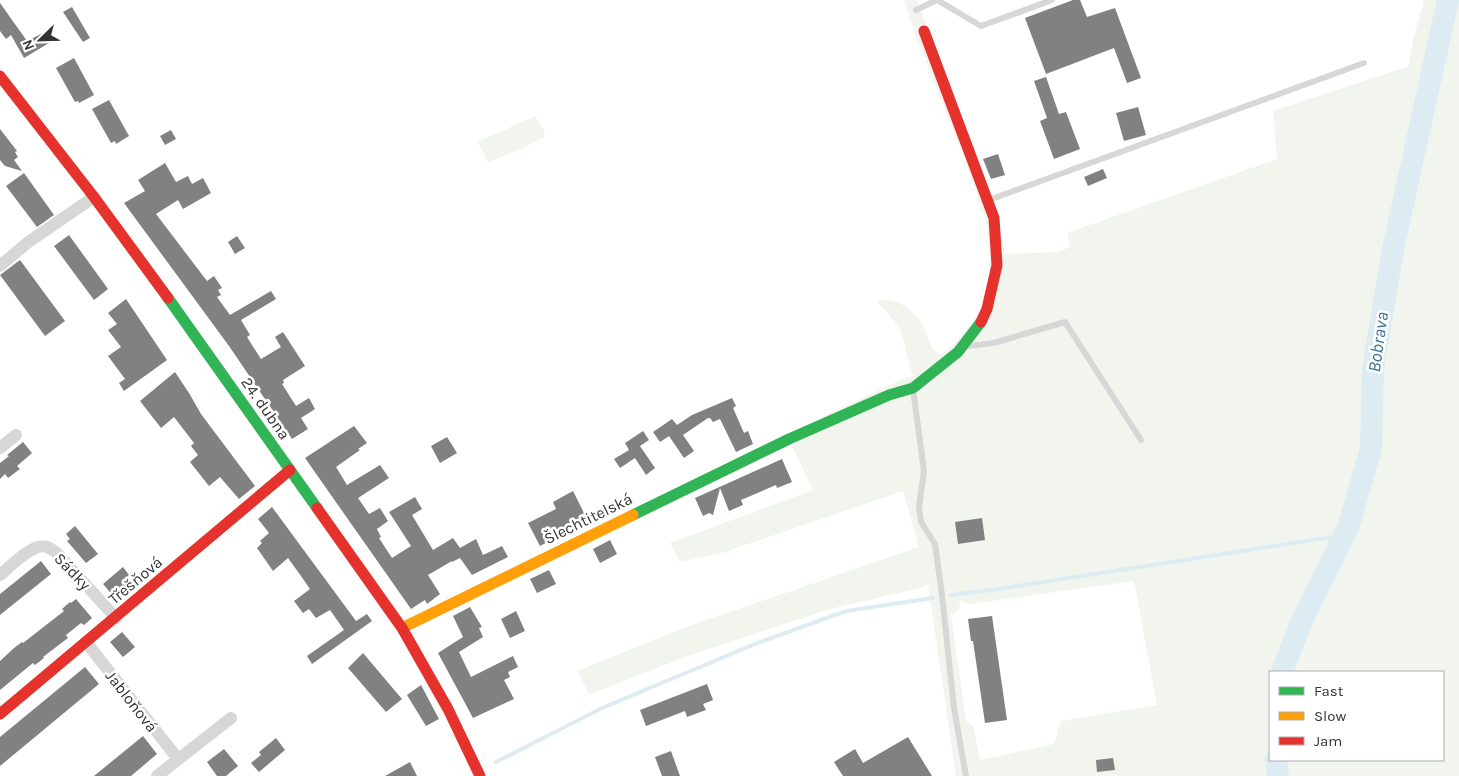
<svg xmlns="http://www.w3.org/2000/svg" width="1459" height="776" viewBox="0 0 1459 776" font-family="Karla,sans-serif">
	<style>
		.green { fill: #f1f5ed; fill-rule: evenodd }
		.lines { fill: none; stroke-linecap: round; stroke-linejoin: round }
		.stream { stroke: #ddebf3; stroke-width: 4 }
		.river { stroke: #ddebf3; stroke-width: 22 }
		.building { fill: #818181 }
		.lane { stroke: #d7d7d7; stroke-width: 6 }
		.street { stroke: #d7d7d7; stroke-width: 12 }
		.fast { stroke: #30b455; stroke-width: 11 }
		.slow { stroke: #ff9f0a; stroke-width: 11 }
		.jam { stroke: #e5322d; stroke-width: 11 }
		.labels { text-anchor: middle; stroke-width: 5; stroke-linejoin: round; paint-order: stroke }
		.street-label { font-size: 16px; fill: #333; stroke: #fff }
		.water-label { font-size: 18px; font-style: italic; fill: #3f7597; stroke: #fff }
	</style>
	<rect width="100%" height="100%" fill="#fff"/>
	<path class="green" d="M904,0H917L997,211L1005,254L1058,252L1070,247L1067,233L1277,159L1273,111L1409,66L1413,40L1424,0H1459V776H956L928,584L924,587L830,609L685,657L589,695L578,671L683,628L919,547L903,491L722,553L680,562L670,543L813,490L792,446L824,416L903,379L913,377L900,328L877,301C895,296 913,309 923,325C928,335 929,351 941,354L953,346L979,313L990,274L989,239L985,217L964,157L916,37ZM1134,581L1157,705L1061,721L1054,744L980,760L973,726L966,720L951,615L959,609L960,601L970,604ZM1270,672H1443V760H1270Z
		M535,116L543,128L545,136L523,148L488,162L478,142Z"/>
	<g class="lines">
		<path class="stream" d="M951,595L999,589L1345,535
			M496,762L602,708L755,644L846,611L933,598"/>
		<path class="river" d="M1282,672L1300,625L1349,525L1371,449L1373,368L1393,249L1448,0
			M1276,760L1278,776"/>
	</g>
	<path class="building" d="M1073,0H1080L1087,17L1115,8L1141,78L1127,83L1114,48L1046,74L1025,18Z
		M0,3L27,41L43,33L49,43L24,58L11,35L6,39L0,31Z
		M72,7L90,38L83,42L63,12Z
		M74,58L94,95L79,103L78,101L75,102L56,68Z
		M1046,77L1059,114L1066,112L1080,149L1054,159L1040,121L1047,118L1034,81Z
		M109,100L129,136L116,144L115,141L111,143L92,109Z
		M1138,107L1146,135L1124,141L1116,113Z
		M0,129L17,151L15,152L18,157L14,160L22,171L5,166L0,160Z
		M171,130L176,139L165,145L160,136Z
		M998,154L1005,175L991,179L983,159Z
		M165,163L176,182L188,176L192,184L203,178L211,193L183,209L178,200L156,214L207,281L214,276L222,288L218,290L221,295L217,297L230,315L271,291L276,299L241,320L250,335L247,337L261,359L281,347L275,337L283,332L305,366L283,380L284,383L282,384L296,406L309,398L315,409L301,418L308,429L292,439L229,346L124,203L145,191L138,180Z
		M1103,169L1107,178L1088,186L1084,177Z
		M24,173L54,215L37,227L6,186Z
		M69,235L108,289L94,300L54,246Z
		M237,236L245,248L235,254L228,242Z
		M20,260L65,321L45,336L0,275Z
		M126,299L167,360L124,391L119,383L125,379L108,356L121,347L108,330L117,324L108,313Z
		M175,372L189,393L201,414L255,486L239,499L220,477L209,486L190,462L198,455L191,446L194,443L174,417L161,428L140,401Z
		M732,398L736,406L733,408L744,433L748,431L753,444L736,452L720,419L713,422L710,418H708L683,435L694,451L684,458L669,436L660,442L653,432L672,419L677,425L692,415Z
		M354,426L367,443L358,449L360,450L336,467L347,485L380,465L389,478L358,498L369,514L380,508L388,521L377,529L381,537L379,538L392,558L411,546L389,512L415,497L422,509L412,515L433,550L453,538L460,548L476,539L483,555L502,546L508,557L472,575L460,558L452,562V561L428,575L440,594L427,604L425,600L411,609L305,458Z
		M643,431L649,440L640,446L655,468L646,475L635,458L620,468L614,459L629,450L625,443Z
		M447,437L457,453L440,463L431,446Z
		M23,442L32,453L17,466L20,469L8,478L5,474L0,479V463L9,456L7,455Z
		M782,459L792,482L777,488L776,485L741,500L743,505L729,511L720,488L713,515L709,513L703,516L695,498Z
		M573,491L588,521L540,546L528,523L556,509L553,502Z
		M272,507L356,621L367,614L372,621L312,664L307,656L344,630L330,610L316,618L309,609L303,613L294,601L310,589L301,576L288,558L273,571L257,548L262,543L260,541L269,533L258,519Z
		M982,518L985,540L958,544L955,522Z
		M75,526L98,554L86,563L67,541L70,539L66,534Z
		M610,540L617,554L600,563L593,549Z
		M41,561L51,574L0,615V594Z
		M123,567L129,575L127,577L131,582L114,597L103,584Z
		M549,570L556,584L537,593L530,579Z
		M76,599L92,618L84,625L81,623L66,635L68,638L43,657L44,658L35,665L33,663L0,690V661L14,648L22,642L23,643L64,611L62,609L70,602L71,603Z
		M470,607L482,627L479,628L483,637L459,652L471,677L513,656L518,667L508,672L510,677L504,680L514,699L473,718L438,653L463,637L453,616Z
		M516,611L525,631L510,638L501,619Z
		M992,616L1007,720L985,723L973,641H971L968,619Z
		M122,632L135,647L123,657L110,642Z
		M363,653L402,699L386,712L348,668Z
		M85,667L99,684L0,766V737Z
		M707,684L713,700L703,704L706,710L687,717L685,711L646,726L640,710Z
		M421,685L439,719L426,726L407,695Z
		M143,736L157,754L131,776H94Z
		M908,737L932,776H843L834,762L855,749L863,763Z
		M276,738L285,750L259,772L251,763L261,755L259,752Z
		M224,749L238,766L226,776H217L207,762Z
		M671,751L680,776H662L655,757Z
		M1113,758L1115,770L1097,772L1096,760Z
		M410,762L417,776H385Z"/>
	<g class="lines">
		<path class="lane" d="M916,10L937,0L981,26L1052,0
			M989,200L1364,63
			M968,346L994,343L1065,322L1141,440
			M913,389L924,471L919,507L921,522L935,544L942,595L954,708L966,776"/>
		<path class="street" d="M0,266L27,243L94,197
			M0,448L16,435
			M0,575C10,567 33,542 47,547C50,548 54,551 57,553L116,618
			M86,642L178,759
			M157,776L231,718"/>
		<path class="fast" d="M168,298L317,508
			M633,515L789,439L889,395L913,388L958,352L981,322"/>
		<path class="slow" d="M402,628L633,515"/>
		<path class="jam" d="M924,31L994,218L997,265L987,309L981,322
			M0,76L94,197L168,298
			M317,508L402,628L448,709L480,776
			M0,714L290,470"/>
	</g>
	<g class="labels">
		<g class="street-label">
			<text transform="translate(266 408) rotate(55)" y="6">24. dubna</text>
			<text transform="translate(588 518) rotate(-26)" y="6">Šlechtitelská</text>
			<text transform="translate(73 571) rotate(46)" y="6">Sádky</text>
			<text transform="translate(135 580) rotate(-40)" y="6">Třešňová</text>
			<text transform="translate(132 701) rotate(52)" y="6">Jabloňová</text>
		</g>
		<g class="water-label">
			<text transform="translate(1378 342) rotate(-82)" y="6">Bobrava</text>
		</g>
	</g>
	<rect x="1269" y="671" width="175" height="90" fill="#ffffff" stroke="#adadad"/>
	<rect x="1279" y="687" width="25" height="8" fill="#30b455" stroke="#adadad"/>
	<text x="1314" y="696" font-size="15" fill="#333333">Fast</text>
	<rect x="1279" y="712" width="25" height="8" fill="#ff9f0a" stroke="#adadad"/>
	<text x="1314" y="721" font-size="15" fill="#333333">Slow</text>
	<rect x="1279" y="737" width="25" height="8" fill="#e5322d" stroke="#adadad"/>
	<text x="1314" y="746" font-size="15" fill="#333333">Jam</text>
	<g transform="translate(40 40) rotate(247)" stroke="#ffffff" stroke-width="4" paint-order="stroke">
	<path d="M0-4L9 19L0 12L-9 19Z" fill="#333333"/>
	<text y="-8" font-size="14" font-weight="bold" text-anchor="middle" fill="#333333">N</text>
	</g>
</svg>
